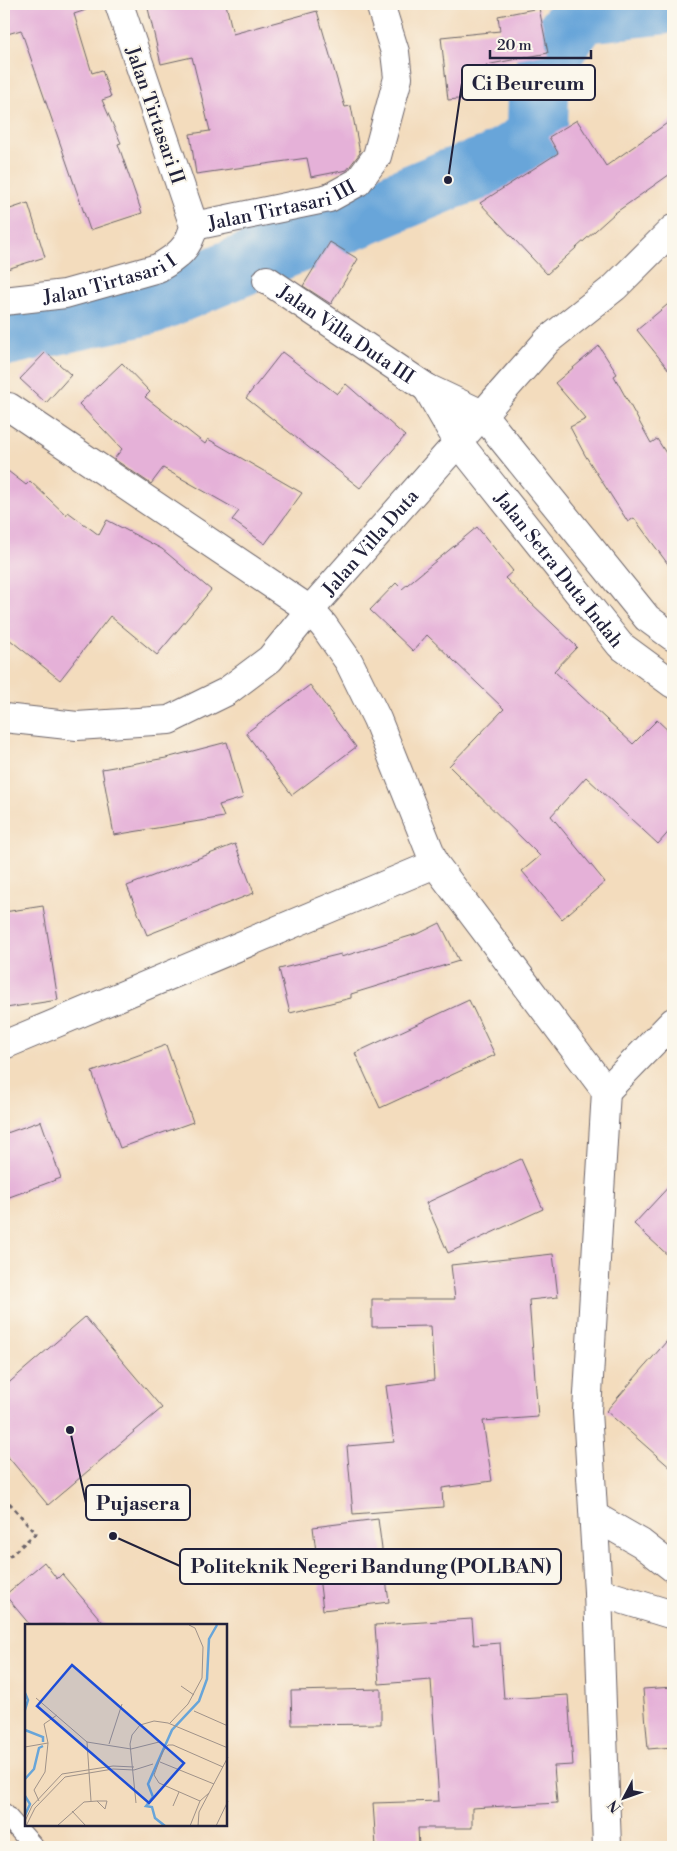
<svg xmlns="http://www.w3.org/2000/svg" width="677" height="1851" viewBox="0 0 677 1851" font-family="'Libre Bodoni',serif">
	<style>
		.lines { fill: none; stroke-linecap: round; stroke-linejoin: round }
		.river { stroke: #68a5d9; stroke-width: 61 }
		.building { fill: #e5b1d8 }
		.service-casing { stroke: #6b6368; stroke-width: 21 }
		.minor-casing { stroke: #6b6368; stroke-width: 30 }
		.path { stroke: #6b6368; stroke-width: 3; stroke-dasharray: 4 4; stroke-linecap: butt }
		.service { stroke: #fff; stroke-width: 19 }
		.minor { stroke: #fff; stroke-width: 28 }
		.labels { text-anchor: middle; stroke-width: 4; stroke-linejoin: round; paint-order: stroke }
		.street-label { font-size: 19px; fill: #22223b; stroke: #fbf7ec }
		.inset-river { fill: none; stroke: #68a5d9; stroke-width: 2.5 }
		.inset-road { fill: none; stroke: #9f9289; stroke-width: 1 }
		.view { fill: #1d4ed8; fill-opacity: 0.15; stroke: #1d4ed8; stroke-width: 2.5 }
		.inset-edge { fill: none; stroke: #22223b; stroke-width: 2.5 }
		.leader { fill: none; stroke: #22223b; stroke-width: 2 }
		.callout-dot { fill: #22223b; stroke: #fbf7ec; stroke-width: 2 }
		.callout { fill: #fbf7ec; stroke: #22223b; stroke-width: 2 }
		.callout-label { font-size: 20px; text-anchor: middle; font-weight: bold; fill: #22223b }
	</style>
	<rect width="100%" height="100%" fill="#fbf7ec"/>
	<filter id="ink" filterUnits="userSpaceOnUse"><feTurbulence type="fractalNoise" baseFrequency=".02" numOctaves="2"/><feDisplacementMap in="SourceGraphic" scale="10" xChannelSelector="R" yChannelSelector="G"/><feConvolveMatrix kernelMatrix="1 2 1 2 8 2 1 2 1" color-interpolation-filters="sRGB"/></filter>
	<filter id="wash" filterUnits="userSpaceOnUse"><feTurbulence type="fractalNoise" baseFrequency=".0096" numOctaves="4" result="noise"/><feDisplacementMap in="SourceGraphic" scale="20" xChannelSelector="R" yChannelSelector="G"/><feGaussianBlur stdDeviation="1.12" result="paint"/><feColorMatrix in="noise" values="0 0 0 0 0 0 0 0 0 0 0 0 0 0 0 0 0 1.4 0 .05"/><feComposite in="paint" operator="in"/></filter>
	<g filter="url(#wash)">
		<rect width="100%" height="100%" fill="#f3dcbd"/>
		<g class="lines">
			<path class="river" d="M4,336L150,304L448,180L494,164L537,138L539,84L556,47L581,13L663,4"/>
		</g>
		<g id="blocks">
			<path class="building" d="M4,4H85L86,10L74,14L92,73L102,70L111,97L102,100L121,143L118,144L142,213L90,230L21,30L4,35Z
				M147,4H226L233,34L317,11L345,107L351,106L360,153L347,170L311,177L307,158L196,174L190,134L210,131L192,57L161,64Z
				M539,8L548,53L486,65L489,96L448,100L441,37L500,31L498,16Z
				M673,119V172L615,213L547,274L480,203L558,153L549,137L577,120L606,166Z
				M28,203L45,257L4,270V211Z
				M330,242L358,259L331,304L303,286Z
				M673,300V375L637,330Z
				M599,346L617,374L614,376L651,443L657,439L673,464V571L634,518L628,522L585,455L570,427L586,419L555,383Z
				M46,352L71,375L46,403L20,379Z
				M282,352L337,394L346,384L405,436L360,488L246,398Z
				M122,363L150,392L145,397L205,444L208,439L302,493L265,544L232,520L239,511L163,468L151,484L114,459L122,449L79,404Z
				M4,468L26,485L30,481L66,515L68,512L99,535L107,520L162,549L211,590L157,655L110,616L60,680L4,635Z
				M477,527L513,571L505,578L577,647L554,671L633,744L657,720L673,735V827L658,844L586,777L551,816L605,882L562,919L522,871L540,856L449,766L504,709L427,635L413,651L370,610L396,583L402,589Z
				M310,685L356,747L292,795L246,733Z
				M227,742L243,798L219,805L224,817L114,835L102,769L166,758Z
				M235,844L254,893L147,935L127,886Z
				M43,906L58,1000L6,1008L4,994V912Z
				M440,923L459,961L351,994V998L290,1013L279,969L341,954V957L420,933Z
				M469,1000L495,1055L380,1108L355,1053Z
				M166,1045L193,1122L120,1148L92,1072Z
				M41,1121L61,1178L4,1199V1134Z
				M521,1159L543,1209L448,1253L426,1203Z
				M673,1182V1260L634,1224Z
				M553,1254L558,1297L529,1300L538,1417L483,1421L492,1481L442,1488L443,1507L353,1514L347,1446L394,1442L386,1386L434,1380L431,1326L372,1327V1299H455L451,1265Z
				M85,1317L162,1408L48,1505L4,1452V1387Z
				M673,1334V1470L606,1411Z
				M378,1519L389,1602L323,1610L313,1527Z
				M44,1562L57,1579L62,1574L105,1625H30L5,1595Z
				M472,1619L474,1645L500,1643L504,1699L568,1695L573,1765L554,1766L557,1803L472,1808V1828H418L419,1847H376L373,1803L439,1801L431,1680L379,1684L375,1625Z
				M673,1687V1747L648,1749L643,1689Z
				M381,1689V1724L292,1725L291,1691Z"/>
		</g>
	</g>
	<g filter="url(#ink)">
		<use href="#blocks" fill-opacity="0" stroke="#6b6368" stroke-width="1"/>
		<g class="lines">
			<defs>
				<path id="service" d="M4,1813L34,1847"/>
				<g id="minor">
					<path id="s1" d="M194,226L329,198L358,182L377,156L398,78L395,52L380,4"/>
					<path id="s2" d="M267,280L427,388L482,414L647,618L673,637"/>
					<path id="s3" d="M4,301L65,294L158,268C177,257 189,248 194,226L119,4"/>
					<path id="s4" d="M427,388L458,442L620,645L673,684"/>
					<path d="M9,407L310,610L324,626L349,662L377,719L435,864L606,1091L587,1411L598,1592L607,1847"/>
					<path id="s5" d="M4,718L77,726L169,720L226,692L270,659L310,610L548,340L615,287L673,229"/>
					<path d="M4,1045L435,864"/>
					<path d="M606,1091L673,1022"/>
					<path d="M594,1516L641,1543L673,1568"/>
					<path d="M598,1592L673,1615"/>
				</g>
			</defs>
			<use href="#service" class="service-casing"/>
			<use href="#minor" class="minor-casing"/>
			<path class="path" d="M4,1497L36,1533L4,1561"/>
			<use href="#service" class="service"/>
			<use href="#minor" class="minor"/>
		</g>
	</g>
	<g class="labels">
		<g class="street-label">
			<text transform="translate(156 115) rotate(71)" y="7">Jalan Tirtasari II</text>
			<text dy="7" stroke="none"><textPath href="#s1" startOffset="90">Jalan Tirtasari III</textPath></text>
			<text dy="7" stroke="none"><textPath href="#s3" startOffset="108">Jalan Tirtasari I</textPath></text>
			<text dy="7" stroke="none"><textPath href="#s2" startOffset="96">Jalan Villa Duta III</textPath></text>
			<text dy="7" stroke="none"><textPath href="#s5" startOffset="438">Jalan Villa Duta</textPath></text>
			<text dy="7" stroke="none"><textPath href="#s4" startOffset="225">Jalan Setra Duta Indah</textPath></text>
		</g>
	</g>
	<g transform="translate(25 1624)">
		<rect width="202" height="202" fill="#f3dcbd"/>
		<path class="inset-river" d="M0,69L3,76L0,86M0,106L18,113V118M0,155L9,145L14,124L18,122M0,172L5,180L0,191M140,202L130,194L127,183L121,182L128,173L123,160L147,106L174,77L182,55L184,15L192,1"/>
		<path class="inset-road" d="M156,62L169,71M11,74L62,118L106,125L134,118M169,87L203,102M145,99L163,80L177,54L178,23L170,4L164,1M62,118L66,177M84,120L97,80M0,123L23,119L19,100L32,91M135,138L189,160M14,177L9,166L20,148L23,119M175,177L134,159L129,151L138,127L143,121H148L198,143M111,179L105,120L107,111L115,101L129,97L143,99L203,124M148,182L154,168M47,187L61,202M0,197L7,182L37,150L88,142L109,143M1,202L10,184L40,153L88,145L109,146L128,140M32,202L59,178L72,177H82L80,185L72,177M165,202L175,177L184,169M173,202L174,188L203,133M191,202L203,177"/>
		<path class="view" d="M47,41L159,139L124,179L12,82Z"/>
		<rect width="202" height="202" class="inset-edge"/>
	</g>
	<path class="leader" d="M448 180L462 83M70 1430L86 1503M113 1536L180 1566"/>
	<g class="callout-dot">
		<circle cx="448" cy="180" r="5"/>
		<circle cx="70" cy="1430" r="5"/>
		<circle cx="113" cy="1536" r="5"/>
	</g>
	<g class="callout">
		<rect x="462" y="65" width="133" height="35" rx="5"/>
		<rect x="86" y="1485" width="104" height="35" rx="5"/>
		<rect x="180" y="1549" width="381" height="35" rx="5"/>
	</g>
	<g class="callout-label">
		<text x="528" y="90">Ci Beureum</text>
		<text x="138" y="1510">Pujasera</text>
		<text x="371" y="1573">Politeknik Negeri Bandung (POLBAN)</text>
	</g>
	<rect width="677" height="1851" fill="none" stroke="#fbf7ec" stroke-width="20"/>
	<g transform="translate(624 1798) rotate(229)" stroke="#fbf7ec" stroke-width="4" paint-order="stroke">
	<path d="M0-4L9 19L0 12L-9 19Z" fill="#22223b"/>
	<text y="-8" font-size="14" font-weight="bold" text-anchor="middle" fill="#22223b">N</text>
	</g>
	<path d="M490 50v8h101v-8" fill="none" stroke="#22223b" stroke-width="2.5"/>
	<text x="497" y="50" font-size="15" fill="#22223b" stroke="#fbf7ec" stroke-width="4" paint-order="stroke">20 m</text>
</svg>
